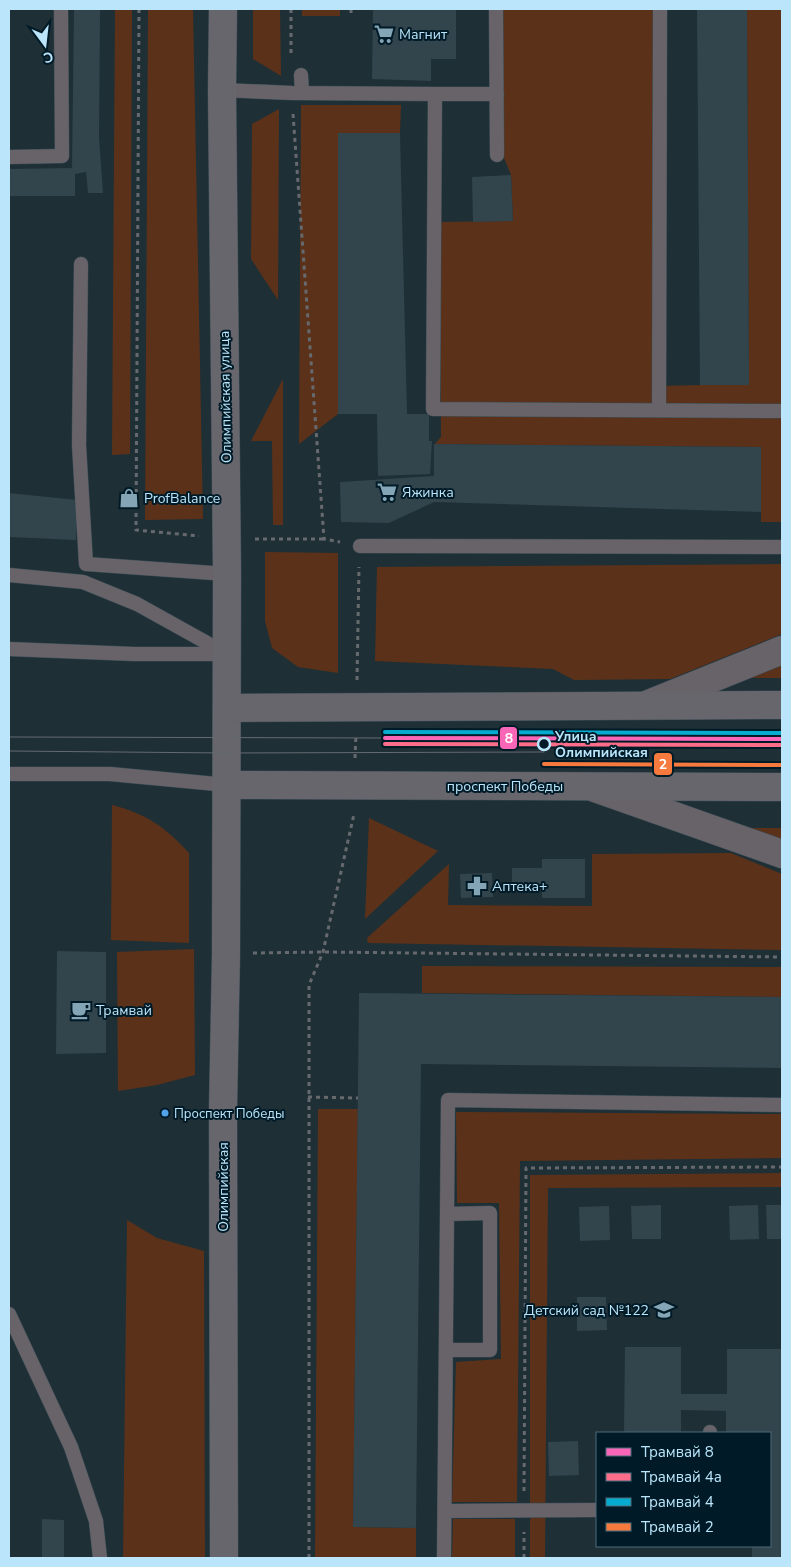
<svg xmlns="http://www.w3.org/2000/svg" width="791" height="1567" viewBox="0 0 791 1567" font-family="'Nunito Sans',sans-serif">
	<style>
		.green { fill: #5b3219 }
		.building { fill: #32444c }
		.lines { fill: none; stroke-linecap: round; stroke-linejoin: round }
		.service-casing { stroke: #394b54; stroke-width: 15 }
		.minor-casing { stroke: #394b54; stroke-width: 29 }
		.secondary-casing { stroke: #394b54; stroke-width: 29 }
		.path { stroke: #666a6f; stroke-width: 3; stroke-dasharray: 4 4; stroke-linecap: butt }
		.service { stroke: #676369; stroke-width: 14 }
		.minor { stroke: #676369; stroke-width: 28 }
		.secondary { stroke: #68666d; stroke-width: 28 }
		.tram { stroke: #646a6f; stroke-width: 1 }
		.tram-1-casing { stroke: #001b27; stroke-width: 8 }
		.tram-2-casing { stroke: #001b27; stroke-width: 8 }
		.tram-3-casing { stroke: #001b27; stroke-width: 8 }
		.tram-4-casing { stroke: #001b27; stroke-width: 8 }
		.tram-1 { stroke: #fa66b7; stroke-width: 4 }
		.tram-2 { stroke: #fb6d88; stroke-width: 4 }
		.tram-3 { stroke: #06acd0; stroke-width: 4 }
		.tram-4 { stroke: #f6793e; stroke-width: 4 }
		.stop-dot { fill: #001b27; stroke: #bae5fa; stroke-width: 2.5 }
		.bus-dot { fill: #53a3e8; stroke: #001b27; stroke-width: 2 }
		.labels { text-anchor: middle; stroke-width: 4; stroke-linejoin: round; paint-order: stroke }
		.bus-label { font-size: 13px; fill: #bae5fa; stroke: #001b27; text-anchor: start }
		.poi-label { font-size: 14px; fill: #bae5fa; stroke: #001b27; text-anchor: start }
		.street-label { font-size: 14px; fill: #bae5fa; stroke: #001b27 }
		.stop-label { font-size: 14px; font-weight: bold; fill: #bae5fa; stroke: #001b27; text-anchor: start }
		.line-badge { stroke: #001b27; stroke-width: 2 }
		.badge-label { font-size: 14px; text-anchor: middle; font-weight: bold; fill: #fff }
	</style>
	<rect width="100%" height="100%" fill="#1f2f36"/>
	<path class="green" d="M115,9H132L130,454L112,455Z
		M148,9H193L203,519L145,520Z
		M253,9H280L281,76L253,59Z
		M302,9H340V16H302Z
		M502,9H655L656,386L749,384L747,9H782V522H761V447L435,444L441,437L439,222L513,221L511,175L504,158Z
		M301,105H401L400,133H338V414L299,444Z
		M279,109L278,300L251,259L252,124Z
		M283,379V525H273L272,441H251Z
		M265,552L338,553V673L298,667L272,648L265,621Z
		M782,564V634L670,679L574,680L553,669L375,661L377,567Z
		M782,665V678H747Z
		M112,805C147,814 165,827 189,853V943L111,940Z
		M369,818L438,851L365,919Z
		M742,828H782V843Z
		M731,853L782,874V950L368,943L367,938L449,864L448,905L592,906V854Z
		M194,949L195,1075L157,1085L118,1091L117,952Z
		M422,966L782,967V997L422,993Z
		M318,1109H358L353,1527L416,1528V1558H315Z
		M456,1112L782,1114V1158L520,1161L517,1502H452L456,1362L501,1359L499,1203H457Z
		M782,1173V1187L548,1188L545,1558H530V1519L545,1510L530,1503V1175Z
		M127,1220L157,1238L204,1251L205,1558H123Z
		M453,1519H515V1558H452Z"/>
	<path class="building" d="M74,9H100L99,138L103,193H88L86,172L75,174V196H9V169L72,168Z
		M373,9H456V59H431V81L372,79Z
		M697,9H747L749,385H700Z
		M338,133H400L407,414H429V441H432L430,474L378,476L377,414H338Z
		M511,175L513,221L473,222L472,177Z
		M434,444L761,447V512L434,502L389,523L341,522L340,482L434,476Z
		M9,493L77,500L76,540L9,537Z
		M542,859H585V898H542V888H512V868H542Z
		M492,873L493,897L461,898L460,874Z
		M57,951L106,952V1053L56,1054Z
		M359,993L782,997V1068L421,1064L416,1528L353,1527Z
		M661,1205V1239H632L631,1206Z
		M758,1205L759,1239L730,1240L729,1206Z
		M766,1205H782V1239H767Z
		M609,1206L610,1240L580,1241L579,1207Z
		M577,1297H606L607,1330L577,1331Z
		M625,1347H681V1394H727V1349H782V1558H752V1546H770V1433H726V1411L681,1410V1433H624Z
		M578,1441L579,1475L549,1476L548,1442Z
		M42,1519L64,1520V1558H42Z"/>
	<g class="lines">
		<defs>
			<path id="service" d="M496,9L497,155
				M301,75L302,93
				M222,90L292,93L435,94L433,409L782,411
				M435,94H497
				M9,157L62,156L61,9
				M81,264L79,445L86,564L227,574
				M659,410L660,9
				M360,546L782,547
				M9,575L83,582L137,604L227,654
				M9,649L134,654H224
				M9,774H110L227,785
				M9,1314L71,1447L96,1521L100,1558
				M446,1350H490V1213L447,1214
				M710,1433V1432
				M445,1511L597,1510
				M444,1558L448,1100L782,1105"/>
			<path id="minor" d="M646,705L782,650
				M595,788L782,854"/>
			<path id="secondary" d="M223,9L222,90L227,574L226,954L223,1110L224,1558
				M227,708L782,705
				M227,785L782,787"/>
		</defs>
		<use href="#service" class="service-casing"/>
		<use href="#minor" class="minor-casing"/>
		<use href="#secondary" class="secondary-casing"/>
		<path class="path" d="M139,9L136,530L199,536
			M291,9V56
			M351,9V16
			M293,114L324,539L340,542
			M255,539H324
			M357,680L359,567
			M355,758L356,734
			M253,953L323,952L782,957
			M308,1097L358,1098
			M524,1491L526,1168L782,1167
			M309,1558V985L323,952L354,814
			M524,1558V1532"/>
		<use href="#service" class="service"/>
		<use href="#minor" class="minor"/>
		<use href="#secondary" class="secondary"/>
		<path class="tram" d="M9,737L385,738
			M9,751L226,753L544,752"/>
		<defs>
			<path id="tram-1" d="M385,738L782,739"/>
			<path id="tram-2" d="M385,744L782,745"/>
			<path id="tram-3" d="M385,732L782,733"/>
			<path id="tram-4" d="M544,764L782,765"/>
		</defs>
		<use href="#tram-1" class="tram-1-casing"/>
		<use href="#tram-2" class="tram-2-casing"/>
		<use href="#tram-3" class="tram-3-casing"/>
		<use href="#tram-4" class="tram-4-casing"/>
		<use href="#tram-1" class="tram-1"/>
		<use href="#tram-2" class="tram-2"/>
		<use href="#tram-3" class="tram-3"/>
		<use href="#tram-4" class="tram-4"/>
	</g>
	<defs>
		<symbol id="supermarket-bare" viewBox="-9 -9 18 18"><path d="M-6-5.5h2.5l.6 2H6L4.5 2H-2.5L-4.4-4H-6ZM-1.5 3.2a1.3 1.3 0 1 0 .1 0ZM3 3.2a1.3 1.3 0 1 0 .1 0Z" fill="#84a5b5" stroke="#001b27" stroke-width="2.5" paint-order="stroke"/></symbol>
		<symbol id="shop-bare" viewBox="-9 -9 18 18"><path d="M-5-2.5h2.3a2.7 3.5 0 0 1 5.4 0H5L5.5 6h-11ZM-1.5-2.5h3a1.5 2.3 0 0 0-3 0Z" fill="#84a5b5" stroke="#001b27" stroke-width="2.5" paint-order="stroke"/></symbol>
		<symbol id="pharmacy-bare" viewBox="-9 -9 18 18"><path d="M-2-6h4v4h4v4h-4v4h-4v-4h-4v-4h4Z" fill="#84a5b5" stroke="#001b27" stroke-width="2.5" paint-order="stroke"/></symbol>
		<symbol id="cafe-bare" viewBox="-9 -9 18 18"><path d="M-5.5-4.5H6V0H3Q3 3.5 0 3.5H-2.5Q-5.5 3.5-5.5 0ZM3-3.2v2h1.7v-2ZM-6 4.5H4V6H-6Z" fill="#84a5b5" stroke="#001b27" stroke-width="2.5" paint-order="stroke"/></symbol>
		<symbol id="school-bare" viewBox="-9 -9 18 18"><path d="M0-5L7-2L0 1L-7-2ZM-4 1L0 2.5L4 1V4Q0 6-4 4Z" fill="#84a5b5" stroke="#001b27" stroke-width="2.5" paint-order="stroke"/></symbol>
	</defs>
	<g fill-rule="evenodd">
		<use href="#supermarket-bare" x="370" y="20" width="28" height="28"/>
		<use href="#supermarket-bare" x="373" y="478" width="28" height="28"/>
		<use href="#shop-bare" x="115" y="484" width="28" height="28"/>
		<use href="#pharmacy-bare" x="463" y="872" width="28" height="28"/>
		<use href="#cafe-bare" x="67" y="996" width="28" height="28"/>
		<use href="#school-bare" x="650" y="1296" width="28" height="28"/>
	</g>
	<circle class="stop-dot" cx="544" cy="744" r="6"/>
	<circle class="bus-dot" cx="165" cy="1113" r="4.5"/>
	<g class="labels">
		<g class="bus-label">
			<text x="174" y="1118">Проспект Победы</text>
		</g>
		<g class="poi-label">
			<text x="399" y="39">Магнит</text>
			<text x="402" y="497">Яжинка</text>
			<text x="144" y="503">ProfBalance</text>
			<text x="492" y="891">Аптека+</text>
			<text x="96" y="1015">Трамвай</text>
			<text x="649" y="1315" text-anchor="end">Детский сад №122</text>
		</g>
		<g class="street-label">
			<text transform="translate(225 397) rotate(-91)" y="5">Олимпийская улица</text>
			<text x="505" y="791">проспект Победы</text>
			<text transform="translate(223 1187) rotate(-90)" y="5">Олимпийская</text>
		</g>
		<g class="stop-label">
			<text x="555" y="741">Улица<tspan x="555" dy="16">Олимпийская</tspan></text>
		</g>
	</g>
	<g class="line-badge">
		<rect x="499" y="726" width="19" height="24" rx="5" fill="#fa66b7"/>
		<rect x="653" y="752" width="20" height="24" rx="5" fill="#f6793e"/>
	</g>
	<g class="badge-label">
		<text x="509" y="743">8</text>
		<text x="663" y="769">2</text>
	</g>
	<rect width="791" height="1567" fill="none" stroke="#bae5fa" stroke-width="20"/>
	<rect x="596" y="1432" width="175" height="115" fill="#001b27" stroke="#4a6c7b"/>
	<rect x="606" y="1448" width="25" height="8" fill="#fa66b7" stroke="#4a6c7b"/>
	<text x="641" y="1457" font-size="15" fill="#bae5fa">Трамвай 8</text>
	<rect x="606" y="1473" width="25" height="8" fill="#fb6d88" stroke="#4a6c7b"/>
	<text x="641" y="1482" font-size="15" fill="#bae5fa">Трамвай 4а</text>
	<rect x="606" y="1498" width="25" height="8" fill="#06acd0" stroke="#4a6c7b"/>
	<text x="641" y="1507" font-size="15" fill="#bae5fa">Трамвай 4</text>
	<rect x="606" y="1523" width="25" height="8" fill="#f6793e" stroke="#4a6c7b"/>
	<text x="641" y="1532" font-size="15" fill="#bae5fa">Трамвай 2</text>
	<g transform="translate(45 45) rotate(165)" stroke="#001b27" stroke-width="4" paint-order="stroke">
	<path d="M0-4L9 19L0 12L-9 19Z" fill="#bae5fa"/>
	<text y="-8" font-size="14" font-weight="bold" text-anchor="middle" fill="#bae5fa">С</text>
	</g>
</svg>
